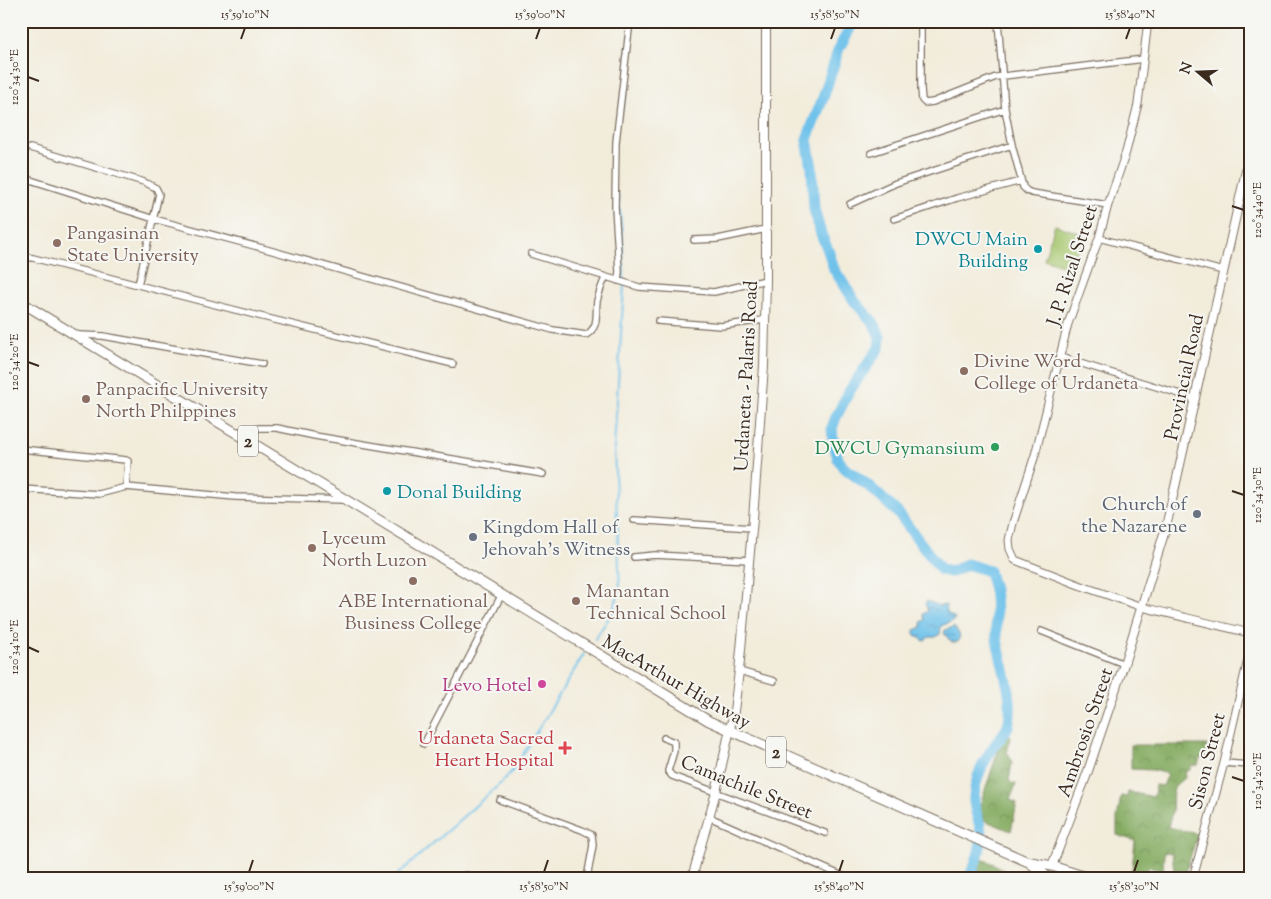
<svg xmlns="http://www.w3.org/2000/svg" width="1271" height="899" viewBox="0 0 1271 899" font-family="'Sorts Mill Goudy',serif">
	<style>
		.forest { fill: url(#forest-crowns); stroke: #606b40 }
		.park { fill: #a7c770; stroke: #717847 }
		.water { fill: url(#water-ripples); stroke: #557684 }
		.lines { fill: none; stroke-linecap: round; stroke-linejoin: round }
		.stream { stroke: #6fc2eb; stroke-width: 2 }
		.river { stroke: #6fc2eb; stroke-width: 11 }
		.minor-casing { stroke: #7b6e60; stroke-width: 8 }
		.tertiary-casing { stroke: #7b6e60; stroke-width: 9 }
		.secondary-casing { stroke: #7b6e60; stroke-width: 10 }
		.primary-casing { stroke: #7b6e60; stroke-width: 11 }
		.minor { stroke: #fff; stroke-width: 5.5 }
		.tertiary { stroke: #fff; stroke-width: 7 }
		.secondary { stroke: #fff; stroke-width: 8 }
		.primary { stroke: #fff; stroke-width: 9 }
		.ticks { fill: none; stroke: #3b2a1e; stroke-width: 2 }
		.education-dot { fill: #8d6e63; stroke: #f6f6f2; stroke-width: 2 }
		.culture-dot { fill: #0f9aa8; stroke: #f6f6f2; stroke-width: 2 }
		.leisure-dot { fill: #2e9e5b; stroke: #f6f6f2; stroke-width: 2 }
		.worship-dot { fill: #6b7280; stroke: #f6f6f2; stroke-width: 2 }
		.hotel-dot { fill: #d1479c; stroke: #f6f6f2; stroke-width: 2 }
		.health-dot { fill: #e0444e; stroke: #f6f6f2; stroke-width: 2 }
		.labels { text-anchor: middle; stroke-width: 4; stroke-linejoin: round; paint-order: stroke }
		.shield { fill: #f6f6f2; stroke: #73675e; stroke-width: 1 }
		.shield-label { font-size: 18px; font-weight: bold; fill: #3b2a1e }
		.education-label { font-size: 19px; fill: #785e54; stroke: #f6f6f2; text-anchor: start }
		.culture-label { font-size: 19px; fill: #0d838f; stroke: #f6f6f2; text-anchor: end }
		.street-label { font-size: 19px; fill: #3b2a1e; stroke: #f6f6f2 }
		.leisure-label { font-size: 19px; fill: #27864d; stroke: #f6f6f2; text-anchor: end }
		.worship-label { font-size: 19px; fill: #5b616d; stroke: #f6f6f2; text-anchor: end }
		.hotel-label { font-size: 19px; fill: #b23c85; stroke: #f6f6f2; text-anchor: end }
		.health-label { font-size: 19px; fill: #be3a42; stroke: #f6f6f2; text-anchor: end }
		.neatline { fill: none; stroke: #3b2a1e; stroke-width: 2 }
		.ticks-label { font-size: 12px; text-anchor: middle; fill: #3b2a1e }
	</style>
	<defs>
		<pattern id="forest-crowns" width="20" height="18" patternUnits="userSpaceOnUse" patternTransform="scale(1.25)"><rect width="20" height="18" fill="#85ac62"/><path d="M2 6a3 3 0 1 1 6 0M12 15a3 3 0 1 1 6 0" fill="none" stroke="#6e8c50"/></pattern>
		<pattern id="water-ripples" width="26" height="14" patternUnits="userSpaceOnUse" patternTransform="scale(1.25)"><rect width="26" height="14" fill="#6fc2eb"/><path d="M2 4q2-2 4 0t4 0M15 11q2-2 4 0t4 0" fill="none" stroke="#5c9ebe"/></pattern>
	</defs>
	<rect width="100%" height="100%" fill="#f6f6f2"/>
	<filter id="ink" filterUnits="userSpaceOnUse"><feTurbulence type="fractalNoise" baseFrequency=".02" numOctaves="2"/><feDisplacementMap in="SourceGraphic" scale="10" xChannelSelector="R" yChannelSelector="G"/><feConvolveMatrix kernelMatrix="1 2 1 2 8 2 1 2 1" color-interpolation-filters="sRGB"/></filter>
	<filter id="wash" filterUnits="userSpaceOnUse"><feTurbulence type="fractalNoise" baseFrequency=".0096" numOctaves="4" result="noise"/><feDisplacementMap in="SourceGraphic" scale="20" xChannelSelector="R" yChannelSelector="G"/><feGaussianBlur stdDeviation="1.12" result="paint"/><feColorMatrix in="noise" values="0 0 0 0 0 0 0 0 0 0 0 0 0 0 0 0 0 1.4 0 .05"/><feComposite in="paint" operator="in"/></filter>
	<g filter="url(#wash)">
		<rect width="100%" height="100%" fill="#f2ecdb"/>
		<path class="forest" d="M1004,733L1011,737L1007,754L1009,755L1012,763L1009,780L1011,783L1016,784L1010,800L1017,803L1011,831L976,817Z
			M1131,745H1207L1206,759L1200,758L1198,765L1191,766L1190,770L1186,771L1185,778C1168,788 1174,795 1172,812C1171,817 1169,822 1168,827L1198,834L1185,873L1174,870L1172,853L1164,852L1163,871L1148,867L1146,874L1132,870L1135,841L1117,835V818L1121,796L1127,797L1128,792L1154,797L1155,785L1163,786L1168,774L1152,770L1131,769Z
			M980,858L996,865L1007,873L1003,876H996L995,878H971Z"/>
		<path class="park" d="M1055,225L1083,234L1071,268L1044,259Z"/>
		<path class="water" d="M927,601L939,606L946,605L947,613L955,618L953,621L941,626L940,634L936,637H929L924,641L914,634L915,630L922,627L921,622L925,620L923,614L928,611L925,603Z
			M954,627C958,632 962,635 958,642H951L944,633L945,630Z"/>
		<g class="lines">
			<path class="stream" d="M622,110L627,91L628,61
				M618,195L622,230L624,280
				M595,639L612,613L620,590L614,448L624,285
				M394,878L501,783L514,769L584,654"/>
			<path class="river" d="M854,21L839,48L823,98L807,139L812,168L814,209L821,234L828,250L834,269L855,302L874,323L880,337L879,348L850,390L836,417L832,428L833,440L838,459L843,467L870,487L898,513L941,570L951,572L967,564L989,571C990,577 993,584 994,590C997,605 995,623 997,639C1001,665 1016,699 1008,726C1006,732 999,739 995,745C984,760 975,778 974,797C973,808 978,816 980,827C984,844 976,863 969,878"/>
		</g>
	</g>
	<g filter="url(#ink)">
		<g class="lines">
			<defs>
				<path id="minor" d="M921,21V89L922,100L925,103L933,102L996,77L1144,59
					M998,21L1005,109L1012,145L1023,187L1027,191L1032,193L1108,205
					M30,148L144,182L156,188L159,194L138,285
					M871,153L1005,109
					M21,177L154,219L262,248L553,330L586,335C600,326 595,315 597,301C599,293 602,285 605,278
					M850,204L896,183L1012,145
					M894,219L957,198L1021,181
					M1099,238L1223,271
					M694,240L718,239L766,229
					M531,254L639,287L714,292L766,280
					M21,261L24,257L33,258L259,316L453,364
					M618,281L619,271L615,207L616,142L630,21
					M658,321L721,326L764,320
					M79,335L103,336L262,364
					M1060,357L1196,399
					M234,432L260,428H277L315,436L543,474
					M21,449L126,460L128,461L126,487L235,497L344,500
					M21,489L99,494L126,487
					M634,520L752,528
					M634,557L655,555L749,560
					M1041,631L1124,664
					M739,671L774,681
					M664,738L674,742V751L668,771L672,776L825,833
					M424,744L502,594
					M1224,763L1250,765
					M500,800L582,830L592,835L593,845L587,878
					M709,817L847,878
					M693,873L703,878
					M466,875L477,878"/>
				<path id="tertiary" d="M1148,21L1138,104L1126,152L1108,205L1099,238L1068,324L1035,455L1013,523L1009,540L1010,549L1015,560L1079,585L1142,607L1250,633
					M1238,21L1250,22
					M1193,878L1224,763L1250,651"/>
				<path id="secondary" d="M1052,866L1087,774L1124,664L1166,527L1250,153
					M692,878L716,792L734,711L739,671L753,519L764,366L766,280V21"/>
				<path id="primary" d="M21,302L709,721L1026,861L1052,866L1089,878
					M1030,863L1049,878"/>
			</defs>
			<use href="#minor" class="minor-casing"/>
			<use href="#tertiary" class="tertiary-casing"/>
			<use href="#secondary" class="secondary-casing"/>
			<use href="#primary" class="primary-casing"/>
			<use href="#minor" class="minor"/>
			<use href="#tertiary" class="tertiary"/>
			<use href="#secondary" class="secondary"/>
			<use href="#primary" class="primary"/>
		</g>
	</g>
	<path class="ticks" d="M241,39L245,28M536,39L540,28M831,39L835,28M1126,39L1130,28M28,77L39,81M1232,206L1244,210M28,362L39,366M1232,491L1244,495M28,647L39,652M1232,777L1244,781M249,872L253,860M544,872L548,860M839,872L843,860M1134,872L1138,860"/>
	<g class="education-dot">
		<circle cx="57" cy="243" r="5"/>
		<circle cx="964" cy="371" r="5"/>
		<circle cx="86" cy="399" r="5"/>
		<circle cx="312" cy="548" r="5"/>
		<circle cx="413" cy="581" r="5"/>
		<circle cx="576" cy="601" r="5"/>
	</g>
	<g class="culture-dot">
		<circle cx="1038" cy="249" r="5"/>
		<circle cx="387" cy="491" r="5"/>
	</g>
	<circle class="leisure-dot" cx="995" cy="447" r="5"/>
	<g class="worship-dot">
		<circle cx="1197" cy="514" r="5"/>
		<circle cx="473" cy="537" r="5"/>
	</g>
	<circle class="hotel-dot" cx="542" cy="684" r="5"/>
	<path class="health-dot" d="M562.5 740.5h5v5h5v5h-5v5h-5v-5h-5v-5h5z"/>
	<g class="labels">
		<g class="shield">
			<rect x="238" y="425.5" width="20" height="31" rx="4"/>
			<rect x="766" y="736.5" width="20" height="31" rx="4"/>
		</g>
		<g class="shield-label">
			<text x="248" y="447">2</text>
			<text x="776" y="758">2</text>
		</g>
		<g class="education-label">
			<text x="67" y="239">Pangasinan<tspan x="67" dy="22">State University</tspan></text>
			<text x="974" y="367">Divine Word<tspan x="974" dy="22">College of Urdaneta</tspan></text>
			<text x="96" y="395">Panpacific University<tspan x="96" dy="22">North Philppines</tspan></text>
			<text x="322" y="544">Lyceum<tspan x="322" dy="22">North Luzon</tspan></text>
			<text x="586" y="597">Manantan<tspan x="586" dy="22">Technical School</tspan></text>
			<text x="413" y="607" text-anchor="middle">ABE International<tspan x="413" dy="22">Business College</tspan></text>
		</g>
		<g class="culture-label">
			<text x="1028" y="245">DWCU Main<tspan x="1028" dy="22">Building</tspan></text>
			<text x="397" y="498" text-anchor="start">Donal Building</text>
		</g>
		<g class="street-label">
			<text transform="translate(1071 265) rotate(-72)" y="7">J. P. Rizal Street</text>
			<text transform="translate(745 376) rotate(-87)" y="7">Urdaneta - Palaris Road</text>
			<text transform="translate(1183 377) rotate(-78)" y="7">Provincial Road</text>
			<text transform="translate(677 681) rotate(30)" y="7">MacArthur Highway</text>
			<text transform="translate(1084 732) rotate(-71)" y="7">Ambrosio Street</text>
			<text transform="translate(1206 761) rotate(-76)" y="7">Sison Street</text>
			<text transform="translate(747 786) rotate(22)" y="7">Camachile Street</text>
		</g>
		<g class="leisure-label">
			<text x="985" y="454">DWCU Gymansium</text>
		</g>
		<g class="worship-label">
			<text x="1187" y="510">Church of<tspan x="1187" dy="22">the Nazarene</tspan></text>
			<text x="483" y="533" text-anchor="start">Kingdom Hall of<tspan x="483" dy="22">Jehovah's Witness</tspan></text>
		</g>
		<g class="hotel-label">
			<text x="532" y="691">Levo Hotel</text>
		</g>
		<g class="health-label">
			<text x="554" y="744">Urdaneta Sacred<tspan x="554" dy="22">Heart Hospital</tspan></text>
		</g>
	</g>
	<rect width="1271" height="899" fill="none" stroke="#f6f6f2" stroke-width="55"/>
	<g transform="translate(1198 72) rotate(289)" stroke="#f6f6f2" stroke-width="4" paint-order="stroke">
	<path d="M0-4L9 19L0 12L-9 19Z" fill="#3b2a1e"/>
	<text y="-8" font-size="14" font-weight="bold" text-anchor="middle" fill="#3b2a1e">N</text>
	</g>
	<rect x="28" y="28" width="1216" height="844" class="neatline"/>
	<g class="ticks-label">
		<text x="245" y="18">15°59'10"N</text>
		<text x="540" y="18">15°59'00"N</text>
		<text x="835" y="18">15°58'50"N</text>
		<text x="1130" y="18">15°58'40"N</text>
		<text transform="translate(14 77) rotate(-90)" y="4">120°34'30"E</text>
		<text transform="translate(1257 210) rotate(-90)" y="4">120°34'40"E</text>
		<text transform="translate(14 362) rotate(-90)" y="4">120°34'20"E</text>
		<text transform="translate(1257 495) rotate(-90)" y="4">120°34'30"E</text>
		<text transform="translate(14 647) rotate(-90)" y="4">120°34'10"E</text>
		<text transform="translate(1257 781) rotate(-90)" y="4">120°34'20"E</text>
		<text x="249" y="890">15°59'00"N</text>
		<text x="544" y="890">15°58'50"N</text>
		<text x="839" y="890">15°58'40"N</text>
		<text x="1134" y="890">15°58'30"N</text>
	</g>
</svg>
